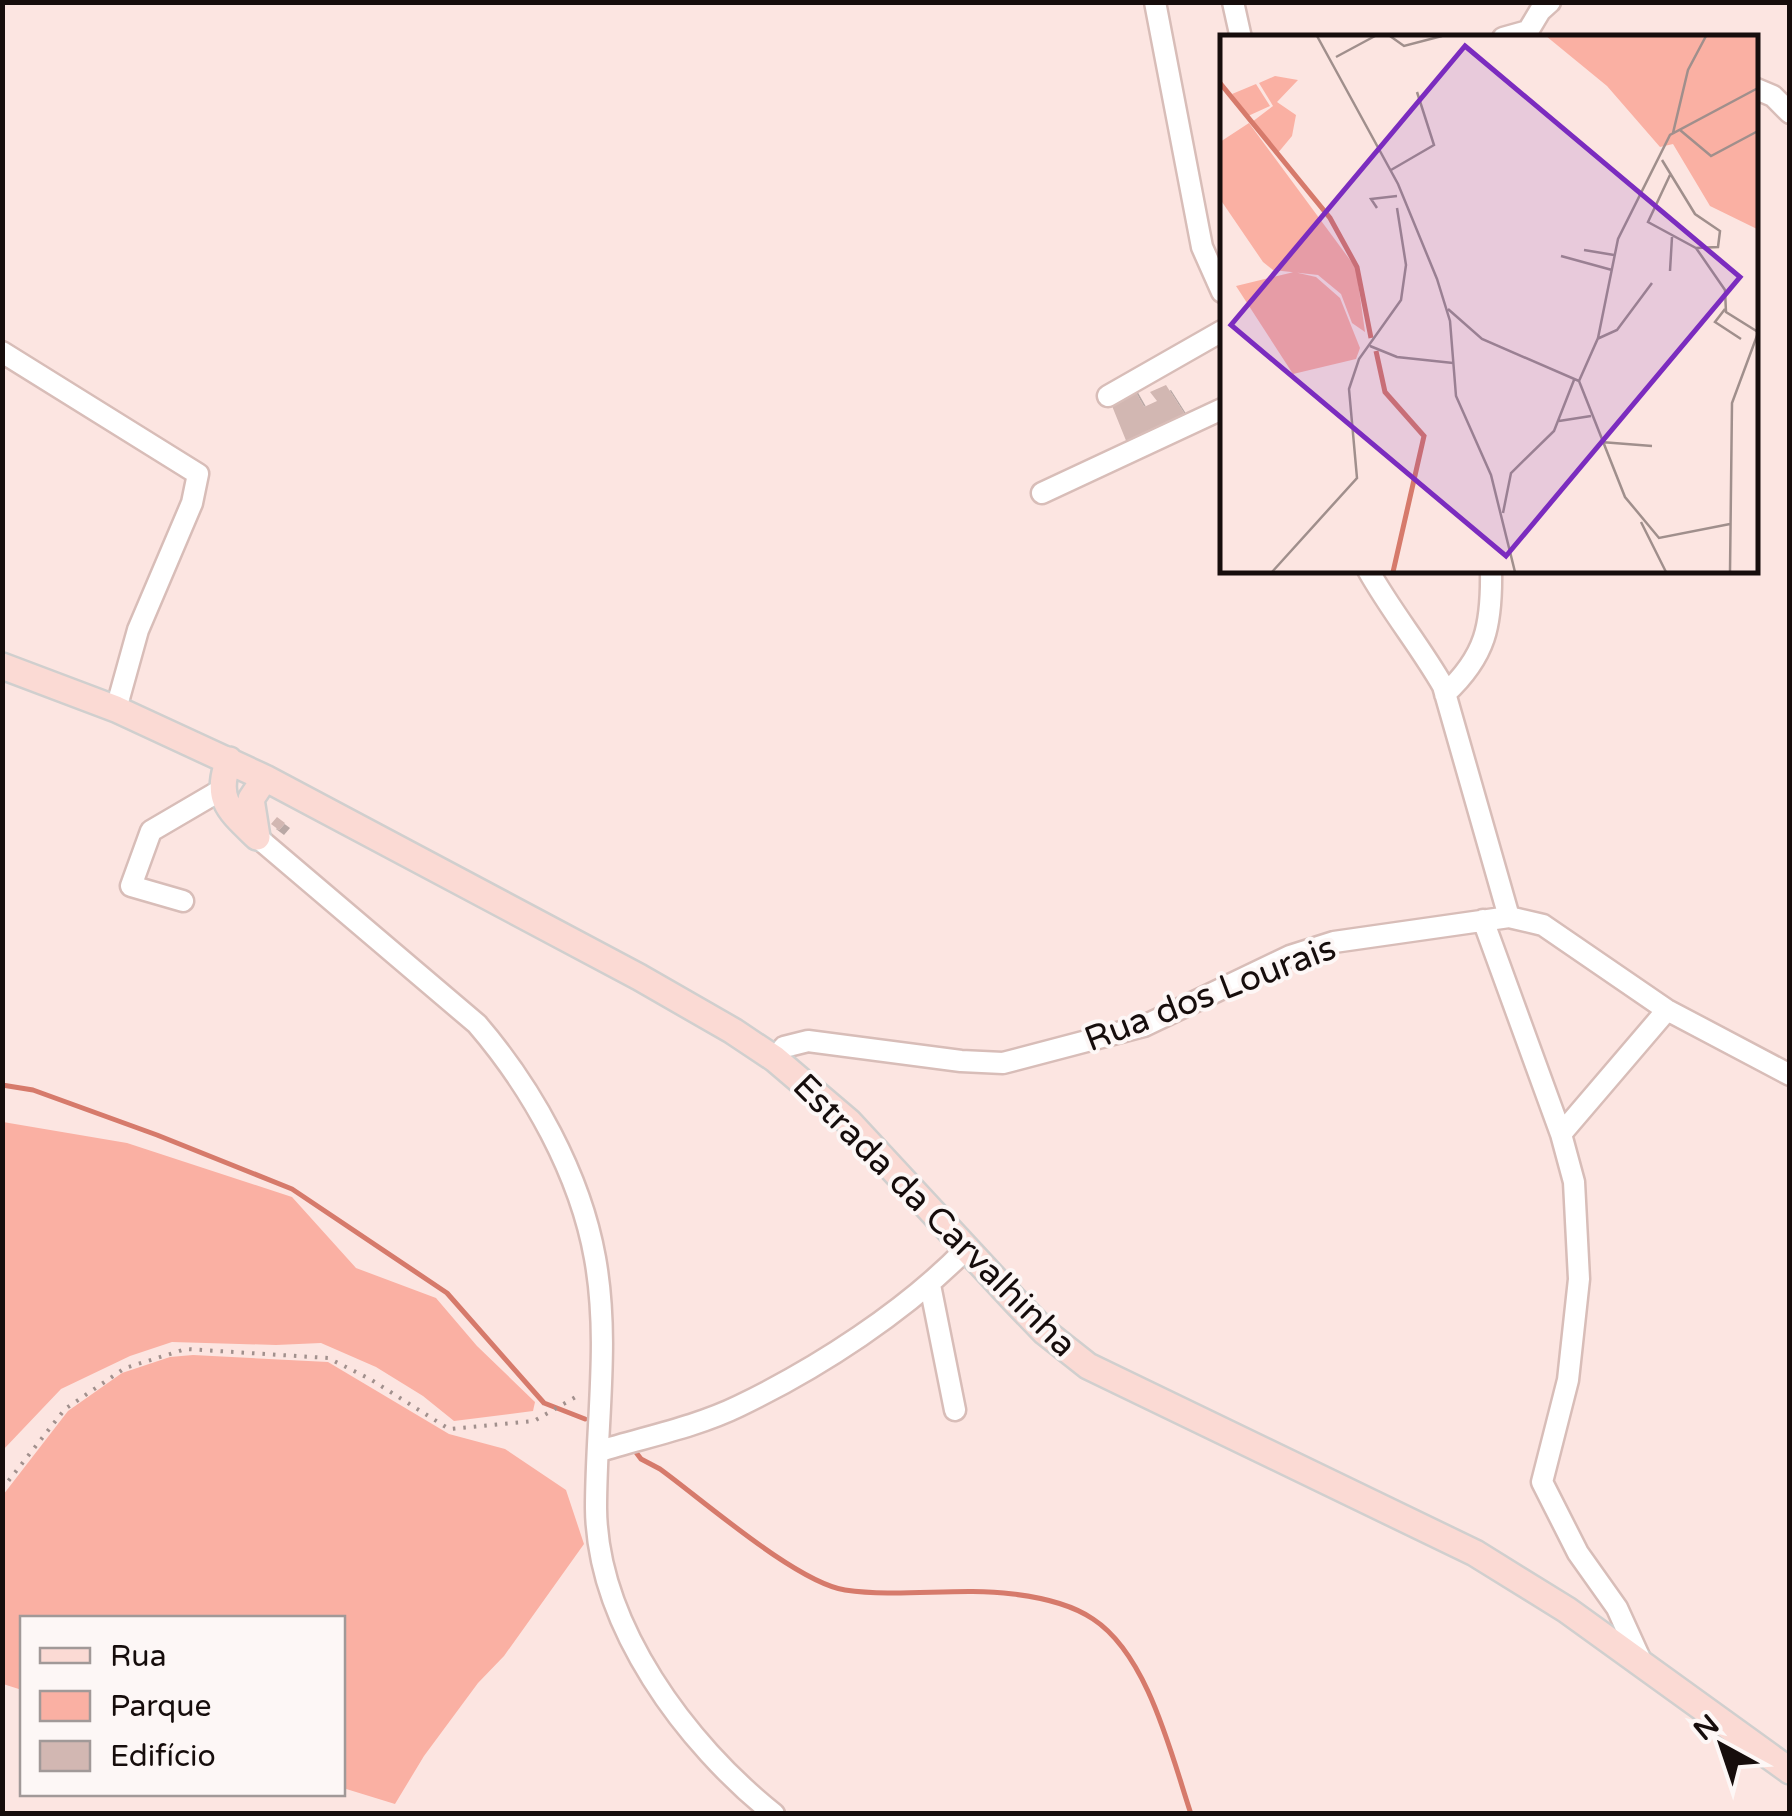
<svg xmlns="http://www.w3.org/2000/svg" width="1792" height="1816" viewBox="0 0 1792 1816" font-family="'Varela Round',sans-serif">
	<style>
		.green { fill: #fab0a3 }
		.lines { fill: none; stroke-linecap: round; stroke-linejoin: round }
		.stream { stroke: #d67a6b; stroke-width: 5 }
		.building { fill: #d2b7b2; filter: url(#shadow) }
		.minor-casing { stroke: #d8bdb8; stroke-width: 25 }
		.major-casing { stroke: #d0cfce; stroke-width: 30 }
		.path { stroke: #a1908d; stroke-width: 4; stroke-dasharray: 2.5 8; stroke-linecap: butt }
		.minor { stroke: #fff; stroke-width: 20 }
		.major { stroke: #fbdad4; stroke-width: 25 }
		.labels { text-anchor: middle; stroke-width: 8; stroke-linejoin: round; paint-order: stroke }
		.street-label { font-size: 35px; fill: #160d0c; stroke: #fdf7f6 }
		.inset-river { fill: none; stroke: #d67a6b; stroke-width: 5 }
		.inset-road { fill: none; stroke: #a08f8c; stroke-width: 2.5 }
		.view { fill: #7b2cbf; fill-opacity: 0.15; stroke: #7b2cbf; stroke-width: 5 }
		.inset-edge { fill: none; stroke: #160d0c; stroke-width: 5 }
	</style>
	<defs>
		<filter id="shadow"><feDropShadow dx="5" dy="5" stdDeviation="0" flood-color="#0004"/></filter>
	</defs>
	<rect width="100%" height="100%" fill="#fce5e1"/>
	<path class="green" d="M3,1122L127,1143L292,1197L356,1268L436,1298L477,1346L535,1402L533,1411L454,1421L423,1396L376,1367L321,1343L276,1345L172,1342L130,1356L61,1389L3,1450Z
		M193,1355L328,1362L449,1434L505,1449L566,1490L584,1544L504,1656L478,1683L424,1756L395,1804L343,1788L342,1618H22V1690L3,1684V1495L68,1411L122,1373L170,1357Z"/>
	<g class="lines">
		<path class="stream" d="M2,1085L33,1090L157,1135L292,1189L447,1293L544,1403L585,1419
			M635,1451L641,1459L660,1469C704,1501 796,1582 845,1590C900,1598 958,1587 1013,1594C1038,1597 1071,1604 1093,1619C1148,1655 1171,1754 1191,1814"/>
	</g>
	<path class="building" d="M1131,384L1144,407L1157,401L1150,392L1166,385L1187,418L1127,443L1108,396Z
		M277,817L285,823L279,830L271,824Z"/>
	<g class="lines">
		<defs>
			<path id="minor" d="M1155,2L1202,247L1222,292
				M1233,2L1241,38
				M1503,38L1528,31L1540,11L1550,2
				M1754,88L1773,96L1790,113
				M2,352L198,474L192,503L138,630L116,709
				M1108,396L1222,331
				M1042,493L1222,409
				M1368,570C1391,611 1420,646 1443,686L1509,917
				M1445,694C1486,656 1492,625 1491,570
				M257,837L477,1024C532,1088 580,1174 595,1258C610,1341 596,1424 596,1508C597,1625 686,1744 774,1814
				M183,901L131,886L151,831L221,790
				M1483,920L1561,1134L1574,1182L1579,1279L1568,1380L1542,1482L1578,1553L1617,1608L1642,1663
				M775,1059L784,1047L808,1041L961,1061L1003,1063L1144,1026L1290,956L1334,942L1509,917L1543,925L1667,1010L1790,1075
				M1561,1134L1667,1010
				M930,1285L955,1410
				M600,1451C645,1437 696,1427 739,1406C818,1368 906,1311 967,1248"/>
			<path id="major" d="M2,666L116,709L265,778L639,977L733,1031L775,1059L849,1122L1017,1303L1045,1332L1088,1366L1475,1553L1567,1610L1790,1771
				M229,760C214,799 229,810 257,837
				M257,837L251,799L265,778"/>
		</defs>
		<use href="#minor" class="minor-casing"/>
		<use href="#major" class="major-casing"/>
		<path class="path" d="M2,1489L65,1409L125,1368L186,1349L328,1358L370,1379L449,1429L534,1421L581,1394"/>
		<use href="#minor" class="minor"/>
		<use href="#major" class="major"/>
	</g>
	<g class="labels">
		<g class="street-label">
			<text transform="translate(1210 993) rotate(-21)" y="12">Rua dos Lourais</text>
			<text transform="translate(935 1215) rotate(45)" y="12">Estrada da Carvalhinha</text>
		</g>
	</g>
	<g transform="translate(1220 35)">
		<rect width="538" height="538" fill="#fce5e1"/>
		<path d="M326,1H537V194L490,171L453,109L440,112L387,51ZM55,41L78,45L57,67L76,80L72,101L57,119L32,87L53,71L39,48ZM36,49L50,71L28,81L12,59ZM29,88L136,233L145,297L132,288L121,259L98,240L53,235L43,227L0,164V107ZM74,237L96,242L120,263L140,313L136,324L73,339L16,251Z" fill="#fab0a3"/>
		<path class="inset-river" d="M0,48L110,183L137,232L151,303M156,316L165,357L204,401L173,537"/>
		<path class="inset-road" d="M97,1L178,149L217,244L230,286L236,361L271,440L295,537M170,1L184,11L222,1M116,22L155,1M460,95L491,121L538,96M453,98L468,35L486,1M442,125L475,179L500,196L498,212L476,213L428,187L450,140M171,135L214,110L197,57M157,173L151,164L177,161M476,213L505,255L506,277L538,297M364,215L394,220M341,221L392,235M450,236L452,202M228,274L262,304L359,346L405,462L439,503L510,489M505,274L495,287L521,304M377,304L397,295L432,248M150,311L177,322L233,328M359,346L378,303L398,204L450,100L538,53M339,386L371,381M381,407L432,411M283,478L291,438L334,396L354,345M421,487L446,537M52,537L137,443L129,354L139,324L181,265L186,230L177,173M510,537L512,368L538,298"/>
		<path class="view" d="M245,11L520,242L286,521L11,290Z"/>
		<rect width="538" height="538" class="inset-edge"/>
	</g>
	<rect width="1792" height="1816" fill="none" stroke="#160d0c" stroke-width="10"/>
	<rect x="20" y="1616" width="325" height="180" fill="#fdf7f6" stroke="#a19998" stroke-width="2.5"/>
	<rect x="40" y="1648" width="50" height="15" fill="#fbdad4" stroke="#a19998" stroke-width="2.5"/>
	<text x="110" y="1666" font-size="30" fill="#160d0c">Rua</text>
	<rect x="40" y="1691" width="50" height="30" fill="#fab0a3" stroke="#a19998" stroke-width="2.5"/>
	<text x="110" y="1716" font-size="30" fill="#160d0c">Parque</text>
	<rect x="40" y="1741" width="50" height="30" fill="#d2b7b2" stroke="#a19998" stroke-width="2.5"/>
	<text x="110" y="1766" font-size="30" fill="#160d0c">Edifício</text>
	<g transform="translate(1722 1746) rotate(320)" stroke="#fdf7f6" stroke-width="8" paint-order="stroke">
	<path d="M0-8L18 38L0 25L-18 38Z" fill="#160d0c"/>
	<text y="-15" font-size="28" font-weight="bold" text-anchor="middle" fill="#160d0c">N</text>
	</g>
</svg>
